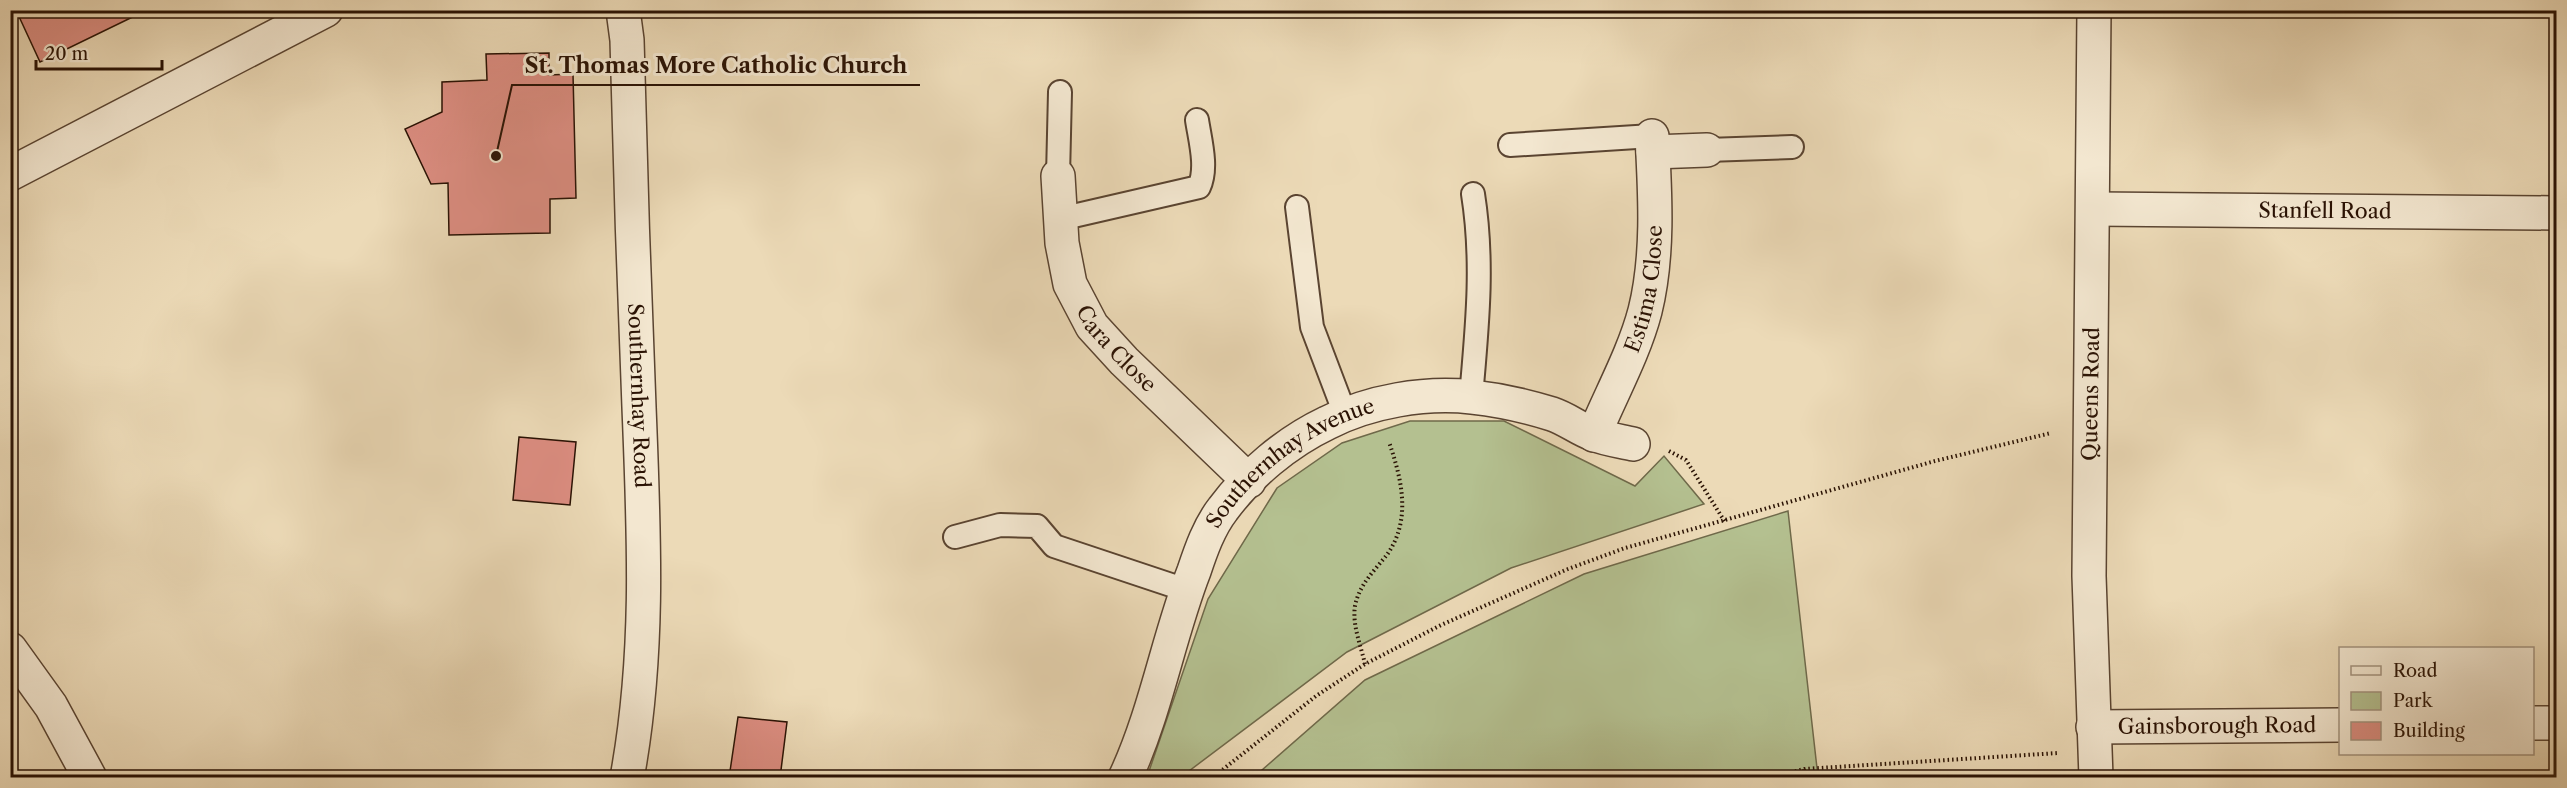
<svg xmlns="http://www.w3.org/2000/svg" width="2567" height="788" viewBox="0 0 2567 788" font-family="'Libre Caslon Text',serif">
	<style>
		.green { fill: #b4c090; stroke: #6f694a; stroke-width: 1.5 }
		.building { fill: #dc8d81; stroke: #2a1204; stroke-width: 1.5 }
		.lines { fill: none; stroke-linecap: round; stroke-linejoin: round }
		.service-casing { stroke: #5a4431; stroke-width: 26 }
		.minor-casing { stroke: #5a4431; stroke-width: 36 }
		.tertiary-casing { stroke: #5a4431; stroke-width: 36 }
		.path { stroke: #2a1204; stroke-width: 4; stroke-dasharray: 1.5 3; stroke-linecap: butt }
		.service { stroke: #f3e7d0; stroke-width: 22 }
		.minor { stroke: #f3e7d0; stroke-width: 33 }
		.tertiary { stroke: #f3e7d0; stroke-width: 33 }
		.labels { text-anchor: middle; stroke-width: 6; stroke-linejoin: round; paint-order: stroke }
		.street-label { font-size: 21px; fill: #2a1204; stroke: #f3e7d0 }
		.leader { fill: none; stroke: #2a1204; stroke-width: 2 }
		.callout-dot { fill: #2a1204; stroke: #f3e7d0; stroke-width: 2 }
		.callout-label { font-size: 22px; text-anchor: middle; font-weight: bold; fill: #2a1204; stroke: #f3e7d0; stroke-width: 6; stroke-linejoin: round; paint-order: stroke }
	</style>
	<rect width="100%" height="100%" fill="#ecdab7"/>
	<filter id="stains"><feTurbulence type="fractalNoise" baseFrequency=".00333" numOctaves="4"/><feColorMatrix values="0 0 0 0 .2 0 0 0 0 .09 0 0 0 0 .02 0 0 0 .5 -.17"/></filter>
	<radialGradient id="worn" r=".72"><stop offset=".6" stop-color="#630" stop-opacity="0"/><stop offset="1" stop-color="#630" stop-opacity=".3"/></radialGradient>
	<path class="green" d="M1410,421H1504L1635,486L1664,456L1704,504L1511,568L1347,652L1181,777H1147L1208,599L1277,488L1342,443Z
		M1788,511L1818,777H1254L1365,680L1584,574Z"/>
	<path class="building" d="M16,10H147L40,62Z
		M549,53V75L573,74L576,198L550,199V233L449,235L448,183L431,184L405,129L442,112V82L487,80L486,54Z
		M519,437L576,442L570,505L513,500Z
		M738,717L787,722L780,778H729Z"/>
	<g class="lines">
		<defs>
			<path id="service" d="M1510,145L1652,136
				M1707,150L1792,147
				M1058,176L1060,92
				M1297,207L1312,327L1345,414
				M1060,219L1199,187C1208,168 1200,140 1197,120
				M1471,397C1477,328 1484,263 1473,194
				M955,537L1000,525L1037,526L1054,546L1186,590"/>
			<g id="minor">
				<path id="s1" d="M623,10L627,40C630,162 634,285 639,407C644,533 650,653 627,778"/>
				<path d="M1653,152L1707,150"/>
				<path id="s2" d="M1058,176L1062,243L1070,284L1092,326L1124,361L1249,481"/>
				<path id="s3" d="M2094,209L2556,213"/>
				<path id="s4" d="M1594,435C1611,394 1634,353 1645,311C1659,255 1655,192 1652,136"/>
				<path d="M10,649L51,706L90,778"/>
				<path d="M2532,723H2556"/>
				<path id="s5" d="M2093,727L2340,725"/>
				<path id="s6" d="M1125,778C1156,712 1168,638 1194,571C1201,550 1209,527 1223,509C1249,474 1287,442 1327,423C1370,401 1424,392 1472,397C1499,400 1527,406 1552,414C1567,419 1579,429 1593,434C1605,439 1620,441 1633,444"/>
			</g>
			<path id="tertiary" d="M2094,10L2089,576L2096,778
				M10,174L326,10"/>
		</defs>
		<use href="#service" class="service-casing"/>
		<use href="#minor" class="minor-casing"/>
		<use href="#tertiary" class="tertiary-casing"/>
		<path class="path" d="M1669,451L1686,460L1725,522
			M1365,664C1361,646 1352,625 1355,606C1359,585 1374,571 1386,556C1412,521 1402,480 1389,442
			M1804,769L1805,778
			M1212,778L1316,696L1365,664L1441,625L1568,569L1625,548L1935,461L2051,433
			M1769,778L1804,769L2058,753"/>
		<use href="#service" class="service"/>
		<use href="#minor" class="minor"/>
		<use href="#tertiary" class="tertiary"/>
	</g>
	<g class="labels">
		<g class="street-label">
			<text dy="7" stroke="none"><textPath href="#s3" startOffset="231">Stanfell Road</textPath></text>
			<text dy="7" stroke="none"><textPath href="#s4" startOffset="156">Estima Close</textPath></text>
			<text dy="7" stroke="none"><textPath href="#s2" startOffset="189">Cara Close</textPath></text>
			<text dy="7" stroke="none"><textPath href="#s1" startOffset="386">Southernhay Road</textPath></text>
			<text transform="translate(2091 394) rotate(-89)" y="7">Queens Road</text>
			<text dy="7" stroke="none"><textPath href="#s6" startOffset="370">Southernhay Avenue</textPath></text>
			<text dy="7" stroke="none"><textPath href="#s5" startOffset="124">Gainsborough Road</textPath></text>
		</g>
	</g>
	<path class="leader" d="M496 156L512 85H920"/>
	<circle class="callout-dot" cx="496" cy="156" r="6"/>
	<g class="callout-label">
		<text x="716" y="73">St. Thomas More Catholic Church</text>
	</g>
	<rect width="2567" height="788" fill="none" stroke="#ecdab7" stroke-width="36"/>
	<rect x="12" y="12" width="2543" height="764" fill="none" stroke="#2a1204" stroke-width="3"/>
	<rect x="18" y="18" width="2531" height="752" fill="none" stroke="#2a1204" stroke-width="1.5"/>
	<rect x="2339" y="647" width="195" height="108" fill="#f3e7d0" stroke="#a3927e" stroke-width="1.5"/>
	<rect x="2351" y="666" width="30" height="9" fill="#f3e7d0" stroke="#a3927e" stroke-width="1.5"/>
	<text x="2393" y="677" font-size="18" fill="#2a1204">Road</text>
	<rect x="2351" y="692" width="30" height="18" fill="#b4c090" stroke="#a3927e" stroke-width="1.5"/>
	<text x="2393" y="707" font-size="18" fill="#2a1204">Park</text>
	<rect x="2351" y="722" width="30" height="18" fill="#dc8d81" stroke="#a3927e" stroke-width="1.5"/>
	<text x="2393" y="737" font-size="18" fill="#2a1204">Building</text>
	<path d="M36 60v9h126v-9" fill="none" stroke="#2a1204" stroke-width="3"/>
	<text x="45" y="60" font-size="18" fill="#2a1204" stroke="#f3e7d0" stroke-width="4.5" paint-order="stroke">20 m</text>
	<rect width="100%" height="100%" filter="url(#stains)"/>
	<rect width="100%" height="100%" fill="url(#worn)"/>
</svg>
